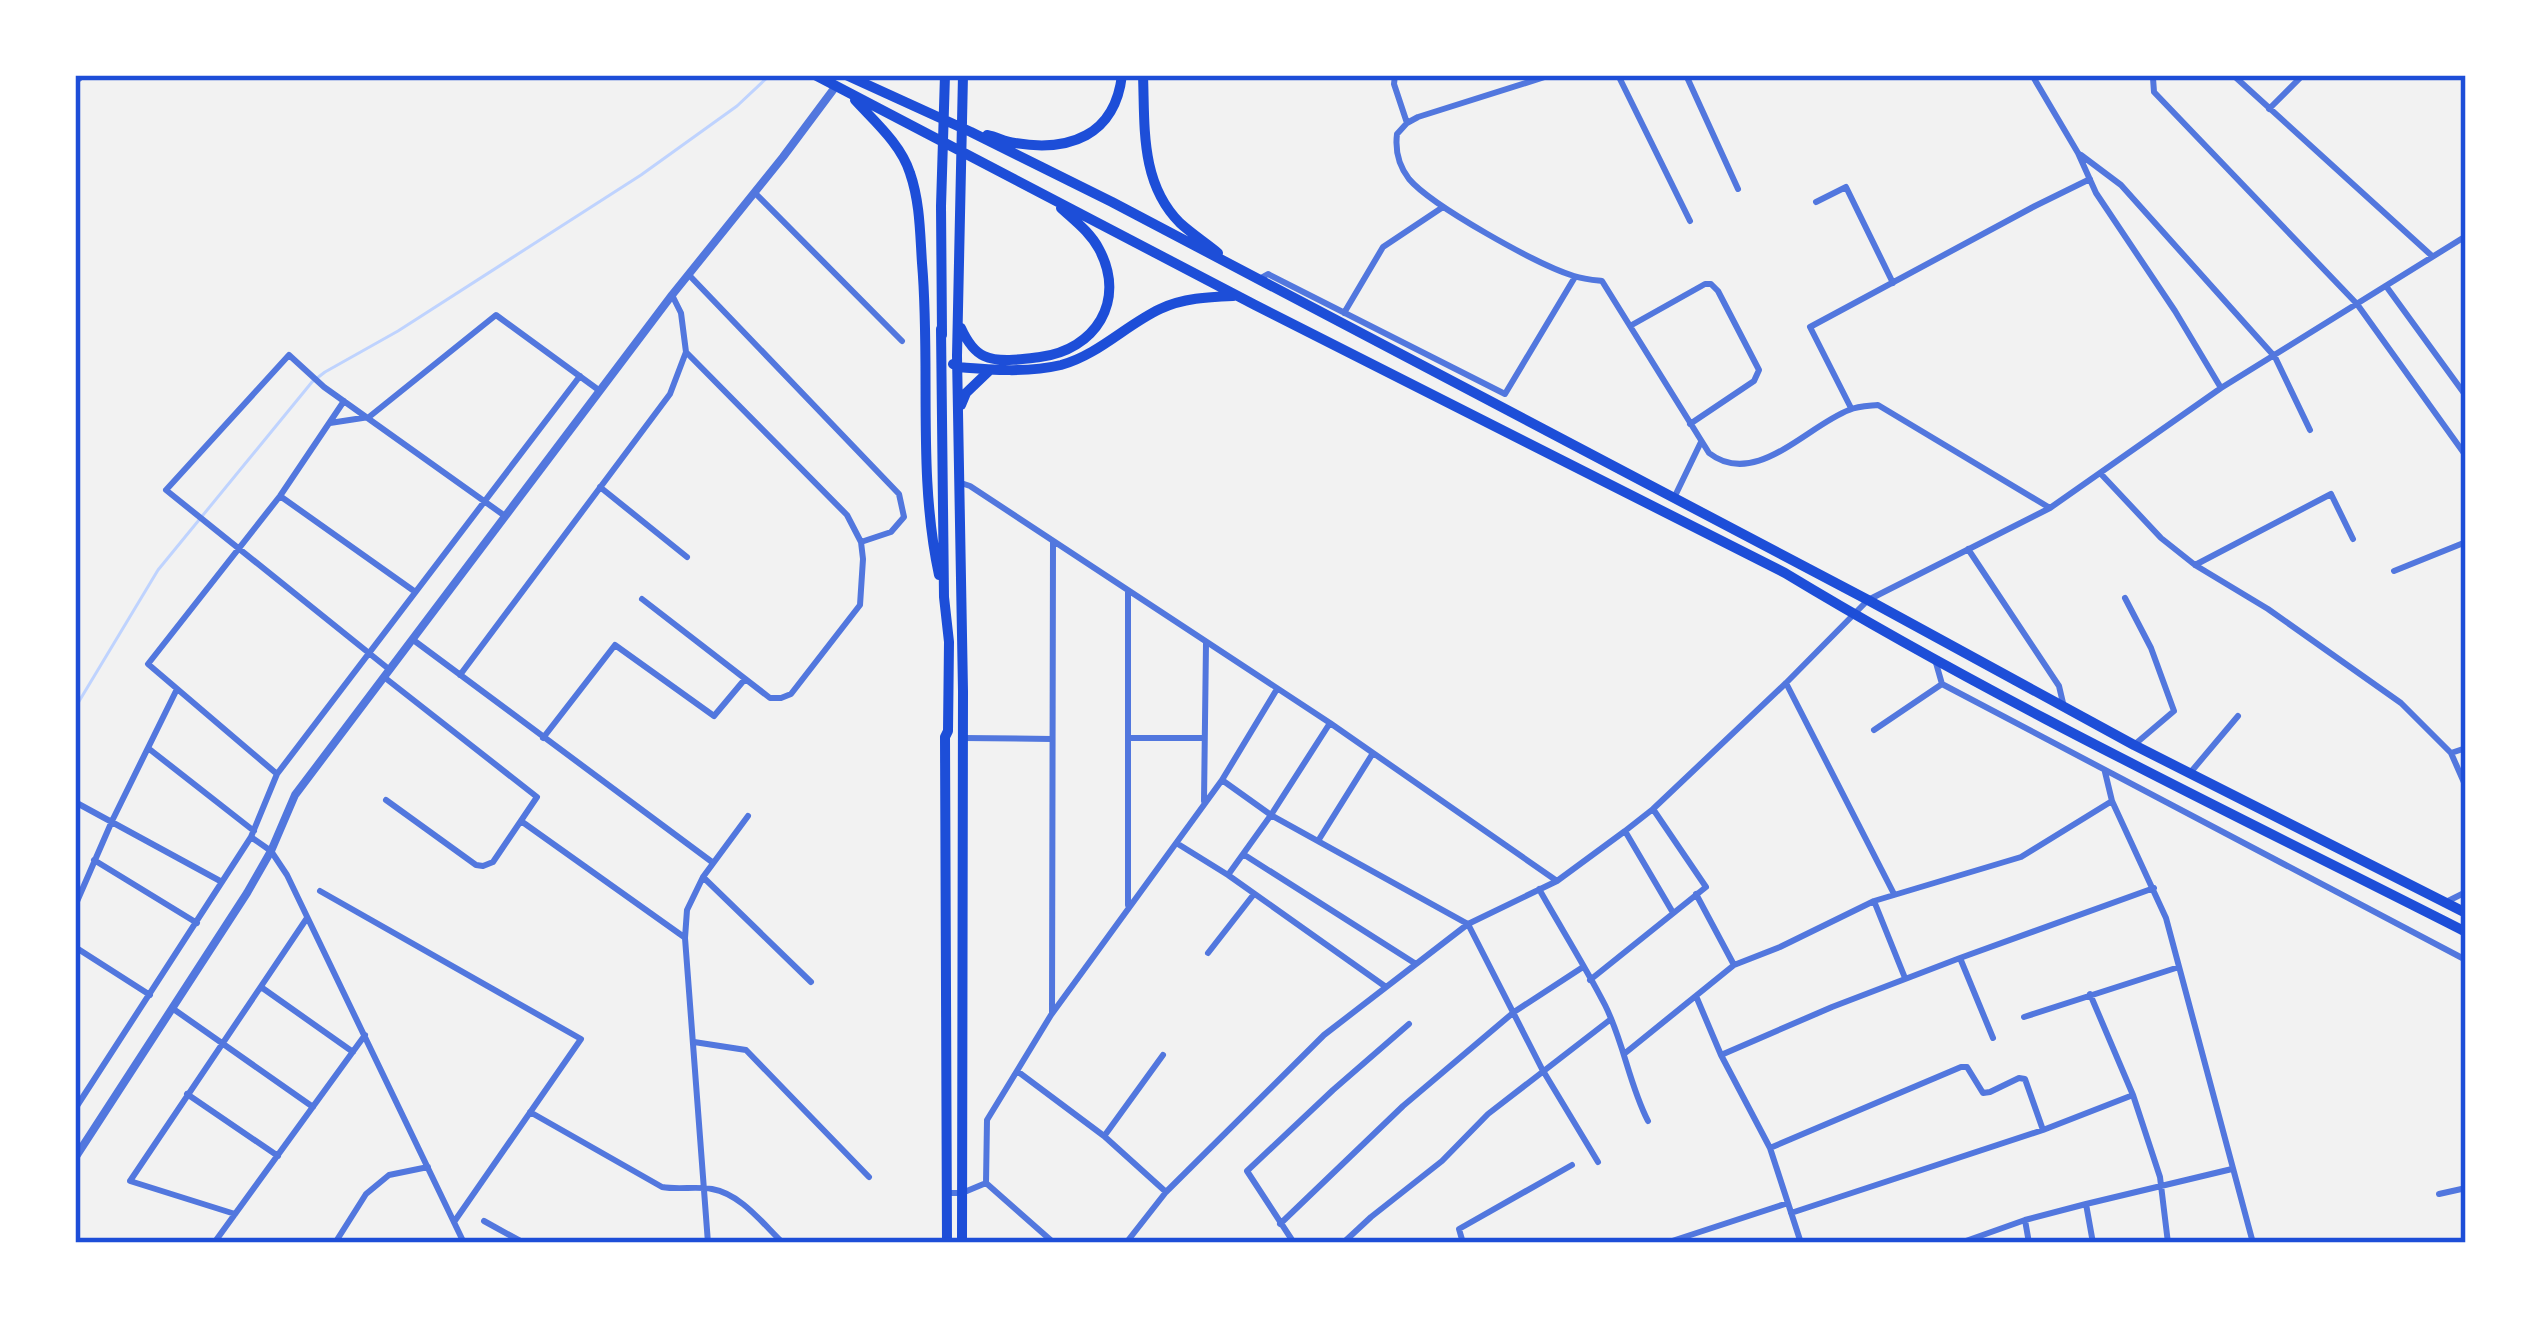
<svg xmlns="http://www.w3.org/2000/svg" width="2541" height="1318" viewBox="0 0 2541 1318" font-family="'DM Sans',sans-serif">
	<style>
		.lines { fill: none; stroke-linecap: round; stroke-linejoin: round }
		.stream { stroke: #bfd3fe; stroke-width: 3 }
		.minor { stroke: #5277de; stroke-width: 6 }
		.tertiary { stroke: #5277de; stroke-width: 8 }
		.trunk { stroke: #1d4ed8; stroke-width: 10 }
		.neatline { fill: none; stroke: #1d4ed8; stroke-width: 4.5 }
	</style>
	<rect width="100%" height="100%" fill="#f2f2f2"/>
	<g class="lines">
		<path class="stream" d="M75,708L158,570L312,382L325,372L398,331L641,175L737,106L770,75"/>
		<path class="minor" d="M1395,75L1394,84L1407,123
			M1551,75L1418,117L1407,123L1397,134C1395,150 1399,166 1409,179C1432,206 1538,265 1574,276C1583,279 1593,280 1602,281L1709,453C1755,489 1807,426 1849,410C1858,406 1869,406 1878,405L2050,508
			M1618,75L1690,221
			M1686,75L1738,189
			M2032,75L2078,153L2096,193L2175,311L2221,388
			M2156,75L2153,78L2154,92L2357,304L2466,456
			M2233,75L2432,256
			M2465,75L2466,76
			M75,82L84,75
			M2269,109L2303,75
			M2081,155L2121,185L2275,357L2310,430
			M755,193L902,341
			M1816,202L1846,187L1893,283
			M689,275L899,494L904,517L891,532L861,542
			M1259,279L1268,274L1505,394L1575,277
			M2386,286L2466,396
			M1344,313L1383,247L1443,207
			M1630,326L1705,284H1711L1718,291L1759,370L1754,381L1690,424
			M1851,408L1810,327L2035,206L2090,179
			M330,423L369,417L496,315L600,391
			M2101,474L2161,538L2195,565L2268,609L2401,703L2451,753L2466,787
			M961,483L970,486L1330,723L1557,881
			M600,487L687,557
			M280,496L414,591
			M1674,498L1701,442
			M1968,549L2059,686L2063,703
			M2195,565L2331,494L2353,539
			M2394,571L2466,542
			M1128,591V905
			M2125,598L2151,648L2174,711L2134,745
			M642,599L770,698H781L791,694L860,605L863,559L861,542L847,515L686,352L681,313L672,295
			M412,639L712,862
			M1936,663L1942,684L2466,960
			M390,670L166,490L289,355L324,387L505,516
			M460,675L670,394L686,352
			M384,677L537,797L493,862L483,866L476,865L386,800
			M1786,683L1894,894
			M1874,730L1942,684
			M543,738L615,645L714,716L745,679
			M963,738L1052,739
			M1128,738H1204
			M148,748L254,831
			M2451,753L2466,748
			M2105,772L2112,801L2166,918L2253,1243
			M2190,773L2238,716
			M277,774L148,664L280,496L344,401
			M1222,780L1271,815L1330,723
			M1204,801L1206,643
			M75,802L222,882
			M521,821L684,937
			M1625,831L1672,911
			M251,837L271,851L287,875L464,1243
			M1318,841L1373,753
			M1178,844L1228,875L1386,987
			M1243,854L1416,964
			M94,860L197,923
			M1228,875L1271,815L1468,924L1542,1069L1598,1162
			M703,877L811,982
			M1539,889C1561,928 1585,966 1605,1005C1624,1043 1629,1084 1648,1121
			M320,891L581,1039L454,1222
			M1696,894L1734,965
			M1874,901L1905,978
			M2448,901L2466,892
			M75,906L112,821L177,689
			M75,947L150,995
			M1208,953L1254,894
			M1590,980L1706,887L1653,809
			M261,987L353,1052
			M2090,994L2133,1095L2160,1177L2168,1243
			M1696,996L1721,1055L1770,1148L1801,1243
			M172,1008L313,1107
			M1052,1013L1053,542
			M2024,1017L2179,967
			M1993,1038L1960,958L2154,888
			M694,1042L746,1050L869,1177
			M1624,1054L1734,965L1780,947L1874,901L2021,857L2112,801
			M1721,1055L1832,1007L1960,958
			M1017,1071L1104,1136L1166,1192
			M187,1094L278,1156
			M75,1109L251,837L277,774L580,376
			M530,1112L662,1187C679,1190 696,1186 712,1189C741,1194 763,1224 783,1243
			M1105,1135L1163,1055
			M1770,1148L1961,1067H1967L1983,1093L1990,1092L2019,1078L2025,1079L2043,1130
			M986,1183L987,1120L1051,1015L1222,780L1277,689
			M986,1183L1054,1243
			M946,1193H962L986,1183
			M2439,1194L2466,1188
			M2086,1204L2232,1169
			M1791,1213L2043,1130L2133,1095
			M235,1214L130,1181L307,918
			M2025,1220L2029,1243
			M484,1221L524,1243
			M1280,1224L1403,1106L1514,1012L1583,967
			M1963,1242L2025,1220L2086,1204L2093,1243
			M214,1243L365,1035
			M335,1243L366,1194L389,1175L428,1167
			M708,1243L685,938L687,910L703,877L748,816
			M1126,1243L1166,1192L1324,1035L1468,924L1557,881L1625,831L1653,809L1786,683L1868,600L2050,508L2221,388L2466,236
			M1294,1243L1247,1171L1333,1090L1409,1024
			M1343,1243L1371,1217L1442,1161L1488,1114L1611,1019
			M1463,1243L1459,1229L1572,1165
			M1666,1243L1788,1203"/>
		<path class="tertiary" d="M75,1158L247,893L271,851L295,795L672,295L783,157L836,86"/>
		<path class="trunk" d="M815,75L1255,305L1785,573C2003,705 2238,816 2466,932
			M846,75L971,132L1112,202L1868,600L2134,745L2466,913
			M1143,75C1145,127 1140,183 1180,223C1192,234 1206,243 1218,253
			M855,100C874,121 901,144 910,173C920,202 920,233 922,263C931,367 917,473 939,575
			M987,135C998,137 1004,142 1015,143C1069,152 1115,136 1122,75
			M961,328C966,339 973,351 984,356C999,363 1024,359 1040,357C1095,350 1127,301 1099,249C1090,232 1075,221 1061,208
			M941,329L944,597L949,642L948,731L945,737L947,1243
			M942,335L941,206L945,75
			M953,364L958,367C992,370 1027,373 1061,365C1098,355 1126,325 1160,309C1183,298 1208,297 1233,296
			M961,405L966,393L990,370
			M962,1243L963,691L957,356L963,75"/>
	</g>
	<rect width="2541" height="1318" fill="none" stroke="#ffffff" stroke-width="156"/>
	<rect x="78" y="78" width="2385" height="1162" class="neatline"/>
</svg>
